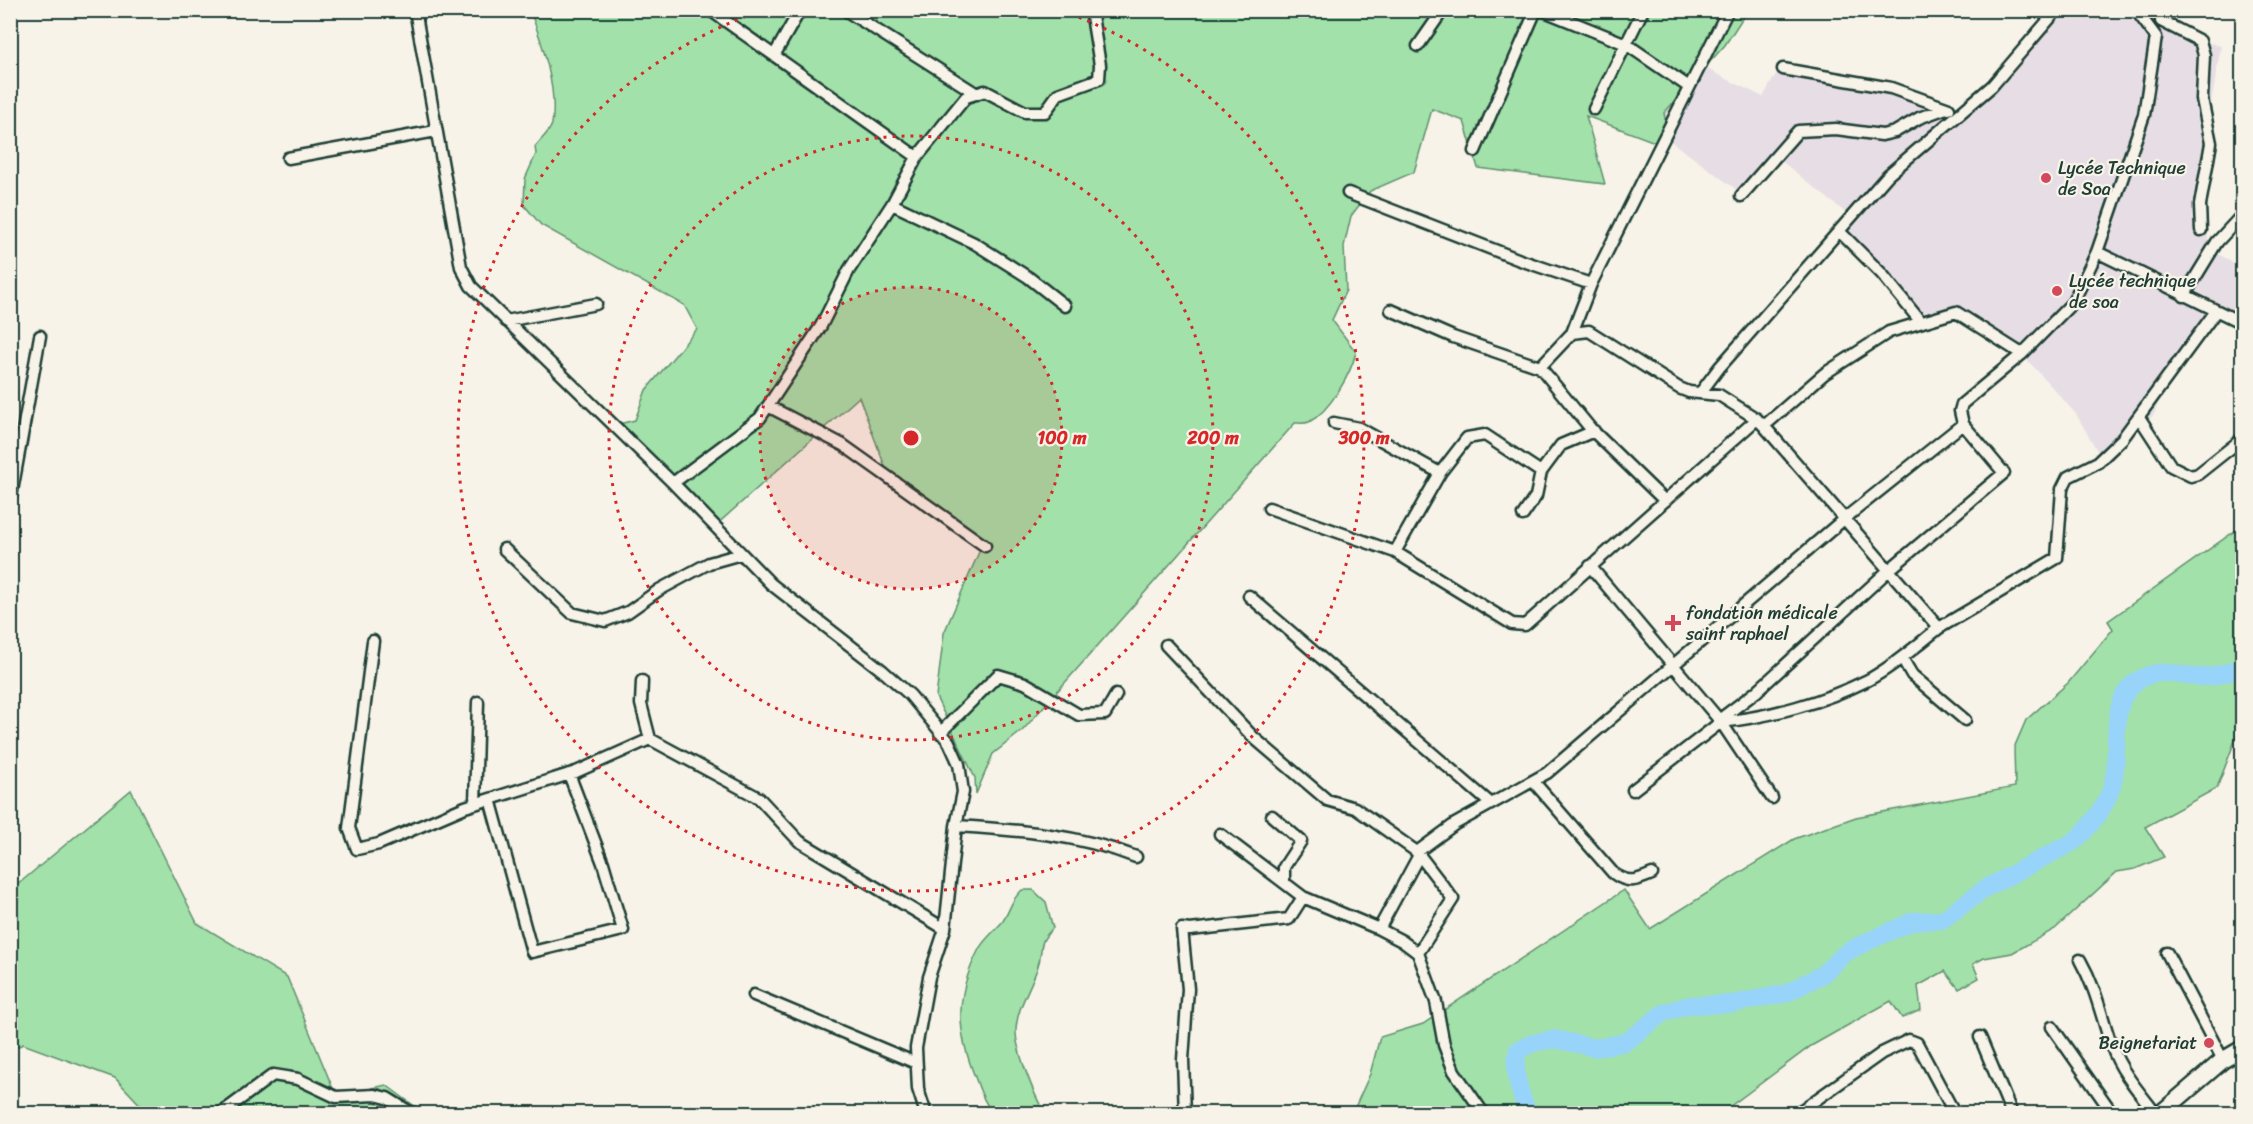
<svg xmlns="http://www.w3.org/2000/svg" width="2253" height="1124" viewBox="0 0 2253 1124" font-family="Sriracha,sans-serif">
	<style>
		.built { fill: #e6dee4 }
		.green { fill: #a2e1a9; stroke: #608f6e; stroke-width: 1.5 }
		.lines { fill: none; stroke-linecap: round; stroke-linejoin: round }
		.river { stroke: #98d4f9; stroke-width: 18 }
		.street-casing { stroke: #1f3d34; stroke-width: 15 }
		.secondary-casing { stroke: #1f3d34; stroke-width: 20 }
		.street { stroke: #f7f3e8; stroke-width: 10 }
		.secondary { stroke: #f7f3e8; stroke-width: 15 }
		.ring { fill: none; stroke: #d62828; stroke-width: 3; stroke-dasharray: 3 6 }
		.poi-dot { fill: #d1495b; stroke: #f7f3e8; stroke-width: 2 }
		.labels { text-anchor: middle; stroke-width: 4.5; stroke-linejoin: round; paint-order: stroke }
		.poi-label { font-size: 18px; fill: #1f3d34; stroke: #f7f3e8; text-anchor: start }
		.centre { fill: #d62828; stroke: #f7f3e8; stroke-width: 3 }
		.ring-label { font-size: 18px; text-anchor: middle; font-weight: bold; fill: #d62828; stroke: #f7f3e8; stroke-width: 4.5; stroke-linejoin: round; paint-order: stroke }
	</style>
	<rect width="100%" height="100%" fill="#f7f3e8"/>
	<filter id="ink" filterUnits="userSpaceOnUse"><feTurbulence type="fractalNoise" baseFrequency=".0167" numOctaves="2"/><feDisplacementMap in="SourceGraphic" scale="12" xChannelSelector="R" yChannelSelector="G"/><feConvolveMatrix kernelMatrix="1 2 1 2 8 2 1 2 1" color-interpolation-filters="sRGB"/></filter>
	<g filter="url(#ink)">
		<path class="built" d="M2057,11H2136L2157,29L2221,46L2207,127L2208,248L2242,268V327L2219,318L2165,386L2154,414L2106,466L2076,414L2022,354L1956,313L1921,322L1839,231L1851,217L1780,160L1748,198L1669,140L1664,113L1705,68L1763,97L1779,69L1919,95L1954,114L1967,95L1971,105Z"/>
		<path class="green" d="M530,11H1747L1725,45L1664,113L1669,140L1660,144L1586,116L1605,184L1478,168L1464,121L1432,109L1414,172L1370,191L1351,216L1344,246L1346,290L1332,320L1356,352C1351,374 1330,411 1309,422C1305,424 1299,423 1295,423L1023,730L993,754L976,794L975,778L936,697L944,633L982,545L890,480L859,397L714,527L619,424L635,420L646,390L697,329L684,305L541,225L524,205L525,179L536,154L535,147C540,140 550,132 552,124C558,91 542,41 530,11Z
			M2242,526V722L2217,788L2145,827L2164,857L2135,869L2117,872L2055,929L2012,953L1984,958L1973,964L1979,978L1959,989L1945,971L1918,986L1921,1010L1902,1018L1891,1001L1811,1046L1721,1113L1352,1114L1370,1074L1380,1037L1423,1024L1624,890L1650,929L1794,839L1856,817L2015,787L2014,748L2026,720L2068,683L2113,629L2108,621Z
			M131,790L197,923L287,977L336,1096L386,1085L424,1113H148L115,1078L23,1044L11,1050V890Z
			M1022,890H1033L1046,902L1053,928C1035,946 1045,948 1037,969C1030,989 1017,1008 1016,1030C1015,1048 1035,1098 1045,1113H993C984,1103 980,1090 975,1077C956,1029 955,996 979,949C985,938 996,930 1003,921C1011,909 1010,901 1022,890Z"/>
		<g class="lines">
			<path class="river" d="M1528,1114C1520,1091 1512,1074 1518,1050L1533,1043L1554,1039L1596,1048L1626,1042L1663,1013L1689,1005L1731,1004L1787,993L1823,974L1844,954L1856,947L1913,921L1942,920L1986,888L2073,842C2092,826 2109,803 2114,778C2120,746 2106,694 2144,677C2163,668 2179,676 2198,677C2213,678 2228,672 2242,667"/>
			<defs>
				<path id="street" d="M415,10L461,267L471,286L673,483L771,584L883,671L910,695L949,742L959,764L963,792L956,826L945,929L929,977L916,1048L918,1089L926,1114
					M710,10L917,157
					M845,10L977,94
					M1542,10L1626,44L1689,87
					M2161,21L2200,41L2204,55L2202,99L2211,143L2200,205L2201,230
					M1418,46L1443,10
					M775,54L800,10
					M1783,69L1891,88L1949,109
					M1594,109L1643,10
					M1475,151L1536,10
					M288,158L436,131
					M1348,193L1520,260L1591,284L1728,10
					M1741,196L1798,131L1836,129L1882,135L1895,132L1919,118L1946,108
					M892,204L974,243L1028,277L1065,306
					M1839,231L1888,175L1992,86L2057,10
					M2097,252L2242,323
					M2184,296L2217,242L2242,215
					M1391,310L1453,337L1540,367L1591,429L1665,501
					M506,321L596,304
					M1572,333L1591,284
					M1540,367L1572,333L1589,331L1679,388L1689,392L1719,395L1757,419
					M1701,392L1719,368L1839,231L1882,274L1921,322
					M768,406L843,445L985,546
					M2139,417L2171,466L2191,476L2198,474L2242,439
					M1334,423L1359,428L1440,473
					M673,483L760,418L821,326L849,270L892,204L917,157L966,97L985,91L1025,112H1045L1058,94L1099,79L1100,65L1091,10
					M10,502L40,336
					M1269,508L1395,552L1512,624L1525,625L1757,419L1764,426L1824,374L1889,332L1956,312L2022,354
					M1523,515L1536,496L1541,472L1561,445L1594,431
					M504,549L572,613L605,621L628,612L659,590L709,563L741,554
					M1395,552L1440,473L1467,438L1485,435L1541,472
					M1590,566L1721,722C1769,717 1824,702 1868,680C1894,666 1916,646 1939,628L1764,426
					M1249,596L1490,803
					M1939,628L2057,558L2062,489L2068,477L2098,462L2122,439L2216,311
					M373,641L349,828L357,849L379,844L465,807L576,772L650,739L759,798L799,841L945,929
					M1166,645L1253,737L1327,800L1355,808L1417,852L1453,899L1418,953
					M1902,658L1912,675L1965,720
					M642,681L641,704L650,739
					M1719,720L1756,692L1889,570L2004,473L1963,424
					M940,733L998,675L1025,683L1079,715L1105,714L1116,695
					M1533,781L1613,873C1628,884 1636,881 1652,874
					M1633,790L1721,722L1772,798
					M490,799L532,952L623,930L603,863L569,774
					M475,804L478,702
					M1272,816L1301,841L1284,867V882
					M956,826C1018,830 1077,834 1136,857
					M1220,834L1303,897L1379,929L1402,941L1418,953L1436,1002L1444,1045L1454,1071L1484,1114
					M1379,929L1418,857L1417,852L1455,824L1547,773L1844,519L1963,424L1960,411L1962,404L2022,354L2073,302L2097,252L2144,115L2156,37L2136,10
					M2167,953L2223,1060
					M2080,960C2097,990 2101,1016 2112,1047C2121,1072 2140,1093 2156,1114
					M754,995L916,1063
					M2052,1027L2113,1114
					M1980,1037L2012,1114
					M807,1113L808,1114
					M220,1114L273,1075L298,1079L336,1097L375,1095L387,1098L413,1114
					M1185,1114L1183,1060L1188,989L1182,929L1190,930L1289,919L1303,897
					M1796,1114L1882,1053L1909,1040L1917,1043L1955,1114"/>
				<path id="secondary" d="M2160,1114L2223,1060L2242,1049"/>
			</defs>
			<use href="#street" class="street-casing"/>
			<use href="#secondary" class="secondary-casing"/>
			<use href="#street" class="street"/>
			<use href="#secondary" class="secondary"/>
		</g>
	</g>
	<circle cx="911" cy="438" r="151" fill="#d62828" fill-opacity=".12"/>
	<g class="ring">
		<circle cx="911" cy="438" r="151"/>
		<circle cx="911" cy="438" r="302"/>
		<path d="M1062 11A453 453 0 1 1 760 11"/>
	</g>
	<g class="poi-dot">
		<circle cx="2046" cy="178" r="6"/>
		<circle cx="2057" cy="291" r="6"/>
		<path d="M1670 614h6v6h6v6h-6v6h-6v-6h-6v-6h6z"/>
		<circle cx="2209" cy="1043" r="6"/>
	</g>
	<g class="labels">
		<g class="poi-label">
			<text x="2058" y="174">Lycée Technique<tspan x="2058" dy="21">de Soa</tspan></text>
			<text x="2069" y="287">Lycée technique<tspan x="2069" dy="21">de soa</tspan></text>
			<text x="1686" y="619">fondation médicale<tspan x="1686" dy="21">saint raphael</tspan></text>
			<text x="2197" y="1049" text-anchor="end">Beignetariat</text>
		</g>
	</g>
	<circle cx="911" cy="438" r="9" class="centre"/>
	<g class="ring-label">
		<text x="1062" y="444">100 m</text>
		<text x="1213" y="444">200 m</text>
		<text x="1364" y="444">300 m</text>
	</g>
	<rect width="2253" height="1124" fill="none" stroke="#f7f3e8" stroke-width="36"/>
	<rect x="18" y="18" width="2217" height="1088" fill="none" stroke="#1f3d34" stroke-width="2" filter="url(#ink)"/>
</svg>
